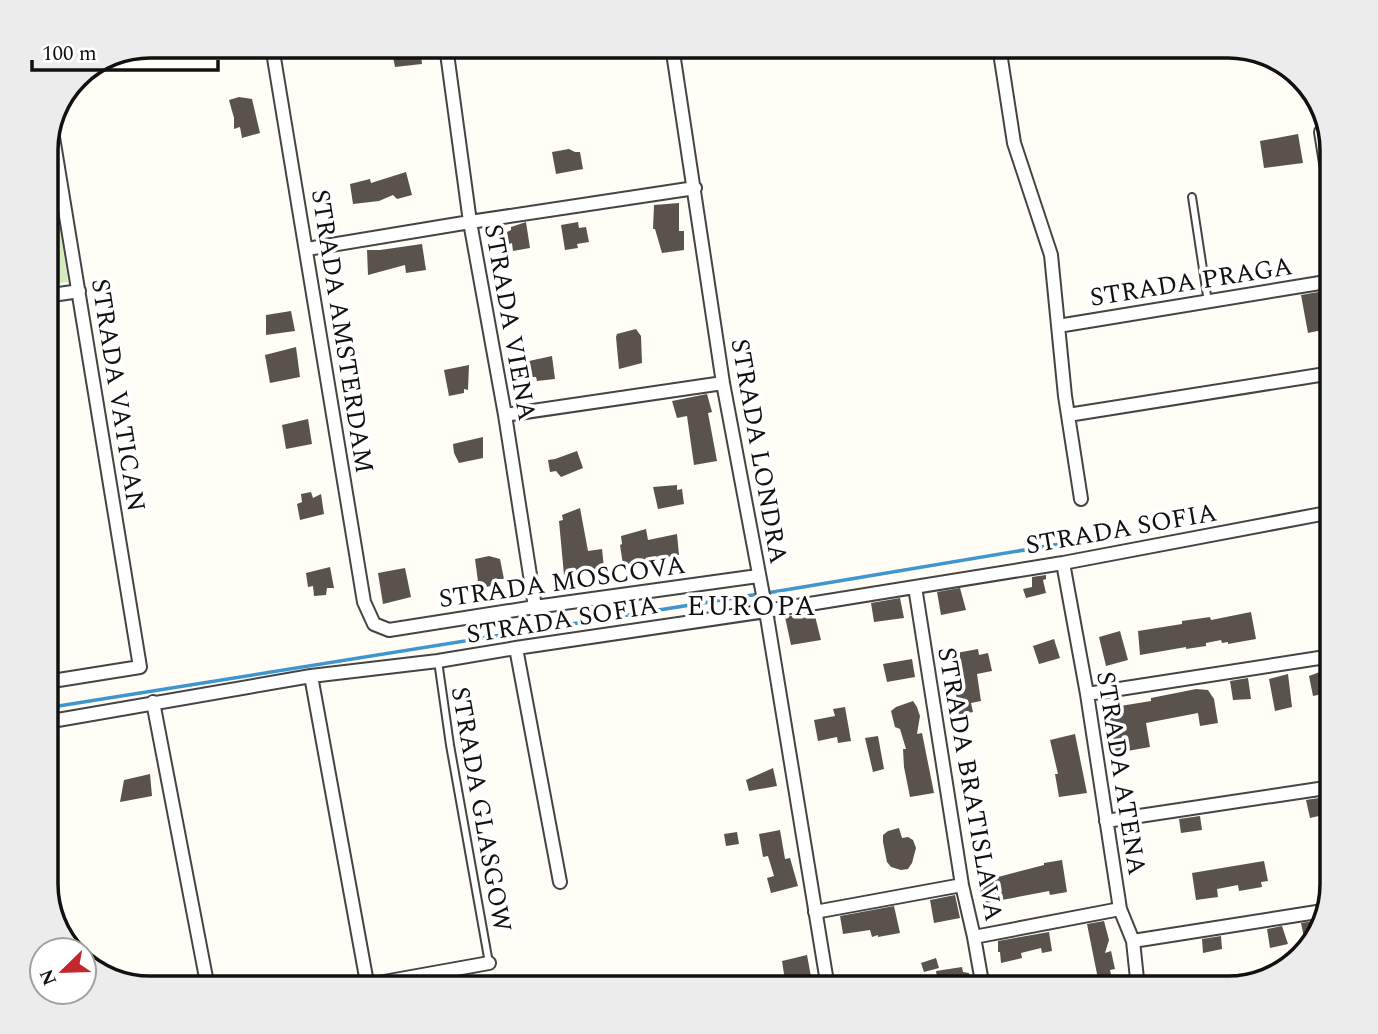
<svg xmlns="http://www.w3.org/2000/svg" width="1378" height="1034" font-family="Spectral,serif">
<style>
.green{fill:#d5ebbd}
.lines{fill:none;stroke-linecap:round;stroke-linejoin:round}
.stream{stroke:#3f96cf;stroke-width:3.5}
.building{fill:#5a524d}
.lane-casing{stroke:#444;stroke-width:10}
.street-casing{stroke:#444;stroke-width:16}
.lane{stroke:#fff;stroke-width:6}
.street{stroke:#fff;stroke-width:12}
.labels{text-anchor:middle;stroke-width:7;stroke-linejoin:round;paint-order:stroke}
.street-label{font-size:26px;fill:#111;stroke:#fff}
.neighbourhood-label{font-size:28px;letter-spacing:2px;fill:#111;stroke:#fff}
.rim{fill:none;stroke:#111;stroke-width:3.5}
</style>
<rect width="100%" height="100%" fill="#fffdf5"/>
<path class="green" d="M57,209L68,282L46,285V210Z"/>
<g class="lines">
<path class="stream" d="M767,593L1096,538
M46,708L759,594"/>
</g>
<path class="building" d="M391,46H420L422,64L395,67Z
M635,46H656L658,55L637,57Z
M963,46H984L986,56L966,59Z
M239,97L252,99L260,133L242,138L240,127L234,129V118L229,100Z
M1298,134L1303,163L1264,168L1260,141Z
M569,149L575,152H580L583,169L556,174L552,152Z
M406,172L412,195L397,199L393,195L379,201L353,204L350,184L370,179L371,183Z
M679,203V231H684V250L662,253L655,229H653L654,205Z
M526,222L530,248L513,251L512,243L509,244L507,232L511,230V227Z
M578,222L579,228L586,227L589,242L577,244L578,248L565,250L561,225Z
M422,244L426,270L406,273L405,265L368,275L367,250H380Z
M1324,291L1332,328L1308,333L1301,295Z
M291,311L295,331L266,335V315Z
M636,329L641,336L642,363L619,369L616,337L617,334Z
M296,347L300,377L270,383L265,355Z
M552,356L555,379L537,381L536,377H531L529,361Z
M469,365L468,390L464,389V393L449,396L444,370Z
M707,394L712,412L708,413L717,461L694,465L687,416L677,418L672,401Z
M308,419L312,444L286,449L282,425Z
M483,437V458L459,463L454,453L453,444Z
M577,451L583,468L561,477L556,471L550,472L548,460L555,459Z
M677,485V490L682,489L684,504L658,509L653,487Z
M311,492L313,498L321,494L324,514L300,520L297,504L302,502L301,494Z
M580,508L588,551L602,549L604,568L564,575L559,521L563,520L562,515Z
M646,529L648,540L677,534L679,555L623,565L620,545L622,544L621,536Z
M489,556L500,559L504,579H497L494,585L479,589L475,559Z
M330,567L334,588H327L326,595L314,596L313,586L308,587L306,573Z
M405,568L411,597L383,604L378,573Z
M1046,575V579L1043,580L1046,593L1026,598L1023,589L1032,587V577Z
M960,588L966,610L941,615L937,592Z
M900,598L904,618L874,622L871,603Z
M814,612L821,640L791,645L785,617Z
M1251,612L1256,639L1228,644V642L1222,643L1221,640L1206,643V646L1186,649V647L1140,655L1138,631L1182,624V621L1210,617L1211,620Z
M1120,631L1128,660L1106,666L1099,637Z
M1054,639L1060,658L1039,664L1033,646Z
M978,649L979,655L988,653L992,671L977,674L981,701L971,703L973,712L959,715L955,687H957L951,654Z
M912,659L915,677L887,682L883,664Z
M1331,668L1332,692L1313,696L1309,676Z
M1288,674L1292,707L1275,711L1269,679Z
M1248,678L1251,699L1233,700L1230,681Z
M1196,689L1208,690L1214,699L1218,723L1200,726L1198,713L1146,723L1150,747L1116,753L1108,708L1151,701V698Z
M913,701L917,707L920,716L917,734L922,733L934,793L910,797L904,767L903,749H906L900,729L895,727L891,711L896,707Z
M845,707L851,741L838,743L837,737L818,741L814,720L835,716L833,709Z
M1075,734L1087,793L1059,797L1055,774H1058L1050,740Z
M878,736L884,769L873,772L865,738Z
M773,768L777,786L749,791L746,780Z
M150,774L152,796L120,802L124,780Z
M1332,796V813L1310,818L1306,800Z
M1200,816L1202,830L1181,833L1179,819Z
M899,828L902,838L908,837L913,840L916,848L912,863L908,869L901,870L891,867L887,862L883,842V835L888,831Z
M780,830L785,859L790,858L798,886L771,893L767,878L774,876L768,856L763,857L759,834Z
M737,832L739,844L726,846L724,834Z
M1062,860L1067,892L1050,895L1049,891L986,903L985,893L981,894L979,882L1044,865V863Z
M1264,861L1268,881L1261,882L1262,887L1239,891L1238,885L1217,889L1218,897L1196,900L1192,873Z
M955,895L960,918L934,923L930,900Z
M894,906L900,933L878,937V935L872,937L870,930L843,934L840,916Z
M1320,920L1313,941L1305,942L1301,923Z
M1104,921L1109,940L1105,953L1111,951L1115,969L1110,970L1114,989H1100L1087,924Z
M1282,926L1288,944L1270,948L1267,929Z
M1049,932L1052,951L1042,953L1041,948L1021,953L1022,958L1001,963L1000,952H998V941Z
M1221,936L1222,949L1203,953L1202,939Z
M807,955L812,982L786,987L782,961Z
M936,958L939,968L924,972L921,963Z
M962,967L963,972L969,973L971,989H939L936,971Z"/>
<g class="lines">
<defs>
<path id="lane" d="M1192,197L1208,302
M438,661L450,745L489,963"/>
<path id="street" d="M272,46L364,602L374,624L389,630L535,607L758,576
M446,46L470,222L505,415L535,607
M672,46L723,383L766,611L828,988
M999,46L1014,143L1051,255L1065,396L1081,499
M1321,132L1332,200
M307,249L470,222L695,188
M46,296L79,291
M1058,326L1332,281
M505,415L723,383
M1068,415L1332,373
M1063,563L1087,694L1120,909L1133,941L1138,988
M915,587L962,885L974,937L983,988
M516,648L560,882
M311,676L368,988
M46,682L140,667L52,131
M1087,694L1332,656
M153,702L208,988
M46,722L311,676L438,661L516,648L766,611L1063,563L1332,512
M1106,821L1332,787
M815,912L962,885
M974,937L1120,909
M1133,941L1323,911
M367,985L489,963"/>
</defs>
<use href="#lane" class="lane-casing"/>
<use href="#street" class="street-casing"/>
<use href="#lane" class="lane"/>
<use href="#street" class="street"/>
</g>
<g class="labels">
<g class="street-label">
<text transform="translate(1191 281) rotate(-9)" y="9">STRADA PRAGA</text>
<text transform="translate(511 322) rotate(80)" y="9">STRADA VIENA</text>
<text transform="translate(343 331) rotate(81)" y="9">STRADA AMSTERDAM</text>
<text transform="translate(119 395) rotate(81)" y="9">STRADA VATICAN</text>
<text transform="translate(760 451) rotate(80)" y="9">STRADA LONDRA</text>
<text transform="translate(1121 528) rotate(-10)" y="9">STRADA SOFIA</text>
<text transform="translate(562 581) rotate(-8)" y="9">STRADA MOSCOVA</text>
<text transform="translate(562 619) rotate(-9)" y="9">STRADA SOFIA</text>
<text transform="translate(1122 773) rotate(81)" y="9">STRADA ATENA</text>
<text transform="translate(971 784) rotate(80)" y="9">STRADA BRATISLAVA</text>
<text transform="translate(482 809) rotate(80)" y="9">STRADA GLASGOW</text>
</g>
<g class="neighbourhood-label">
<text x="752" y="615">EUROPA</text>
</g>
</g>
<path d="M0 0H1378V1034H0ZM150 58H1228A92 92 0 0 1 1320 150V884A92 92 0 0 1 1228 976H150A92 92 0 0 1 58 884V150A92 92 0 0 1 150 58Z" fill="#ececec" fill-rule="evenodd"/>
<path class="rim" d="M150 58H1228A92 92 0 0 1 1320 150V884A92 92 0 0 1 1228 976H150A92 92 0 0 1 58 884V150A92 92 0 0 1 150 58Z"/>
<g transform="translate(63 971) rotate(247)"><circle r="33" fill="#ffffff" stroke="#a0a0a0" stroke-width="2"/>
<path d="M0-5L12 26L0 18L-12 26Z" fill="#c4262e"/>
<text y="-10" font-size="19" font-weight="bold" text-anchor="middle" fill="#111111">N</text>
</g>
<path d="M32 60v10h186v-10" fill="none" stroke="#111111" stroke-width="3.5"/>
<text x="42" y="60" font-size="21" fill="#111111" stroke="#ffffff" stroke-width="5" paint-order="stroke">100 m</text>
</svg>
